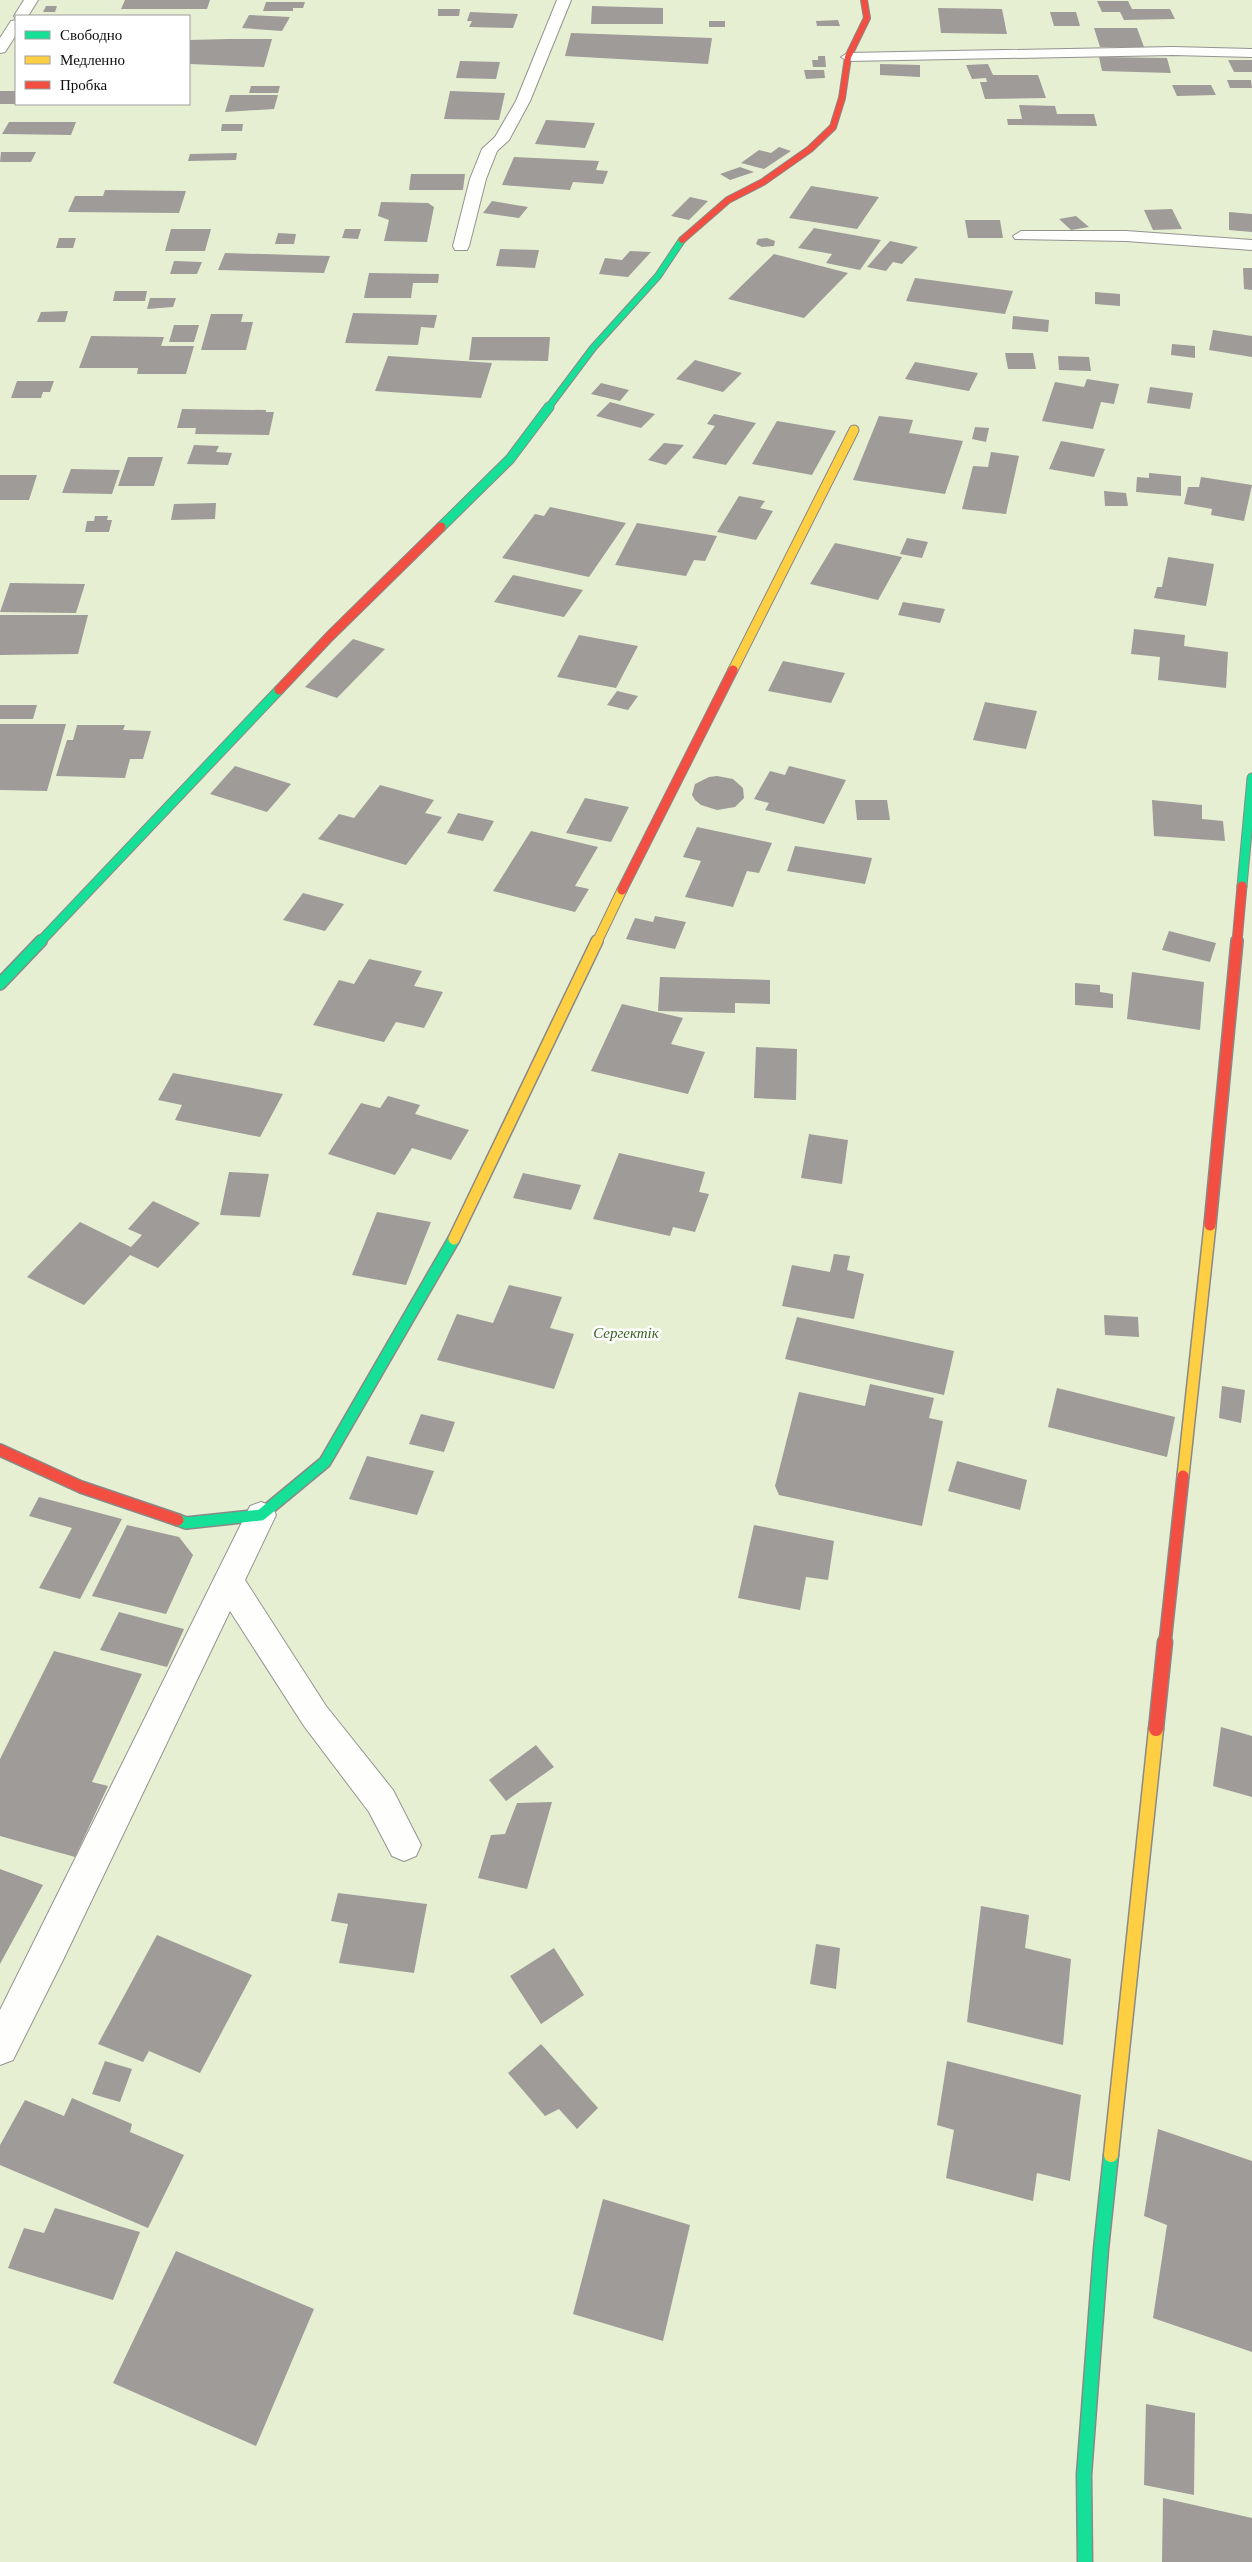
<svg xmlns="http://www.w3.org/2000/svg" width="1252" height="2562" font-family="Georgia,serif">
<style>
.green{fill:#e7efd3;fill-rule:evenodd}
.building{fill:#9e9b98}
.lines{fill:none;stroke-linecap:round;stroke-linejoin:round}
.street-casing{stroke:#949390;stroke-width:2}
.fast-far3-casing{stroke:#8a8987;stroke-width:8}
.fast-far2-casing{stroke:#8a8987;stroke-width:11}
.fast-far1-casing{stroke:#8a8987;stroke-width:14}
.fast-casing{stroke:#8a8987;stroke-width:17}
.slow-far2-casing{stroke:#8a8987;stroke-width:11}
.slow-far1-casing{stroke:#8a8987;stroke-width:14}
.slow-casing{stroke:#8a8987;stroke-width:17}
.jam-far3-casing{stroke:#8a8987;stroke-width:8}
.jam-far2-casing{stroke:#8a8987;stroke-width:11}
.jam-far1-casing{stroke:#8a8987;stroke-width:14}
.jam-casing{stroke:#8a8987;stroke-width:17}
.street{fill:#fefefd;fill-rule:evenodd}
.fast-far3{stroke:#16e098;stroke-width:6}
.fast-far2{stroke:#16e098;stroke-width:9}
.fast-far1{stroke:#16e098;stroke-width:11}
.fast{stroke:#16e098;stroke-width:14}
.slow-far2{stroke:#ffcf43;stroke-width:9}
.slow-far1{stroke:#ffcf43;stroke-width:11}
.slow{stroke:#ffcf43;stroke-width:14}
.jam-far3{stroke:#f24e42;stroke-width:6}
.jam-far2{stroke:#f24e42;stroke-width:9}
.jam-far1{stroke:#f24e42;stroke-width:11}
.jam{stroke:#f24e42;stroke-width:14}
.labels{text-anchor:middle;stroke-width:5;stroke-linejoin:round;paint-order:stroke}
.park-label{font-size:15px;font-style:italic;fill:#386221;stroke:#fff}
</style>
<rect width="100%" height="100%" fill="#faf8f2"/>
<path class="green" d="M0,0H1252V2562H0ZM16,16H189V104H16Z"/>
<path class="building" d="M125,0H210L207,9H121Z
M1097,1H1128L1132,9H1170L1175,19L1124,20L1120,12H1102Z
M266,2H305L303,8H293V11H263Z
M46,6H57L55,12H43Z
M592,6L663,8V24H591Z
M938,8L1002,9L1007,34L941,33Z
M438,9H460L459,16H438Z
M470,12L518,14L513,28L469,27L472,21H467Z
M1050,12H1076L1080,26H1054Z
M249,15L290,17L282,31L242,28Z
M838,20L840,26H817L816,21Z
M709,21H725V27H709Z
M1094,28H1137L1144,47H1100Z
M571,33L712,38L708,64L565,56Z
M229,39H272L264,67L189,64V40Z
M818,56H825L826,67H813L812,60H818Z
M1099,57L1167,58L1171,73L1102,71Z
M1228,60H1252V72H1234Z
M460,61L500,62L496,79L456,78Z
M880,64L920,65V77L880,75Z
M988,64L993,75H1038L1046,98L985,99L980,82H987L986,78L972,79L966,65Z
M804,70H824L825,78L806,79Z
M1227,80H1251L1252,88H1230Z
M1172,85H1211L1216,95L1177,96Z
M251,86H280L278,93H249Z
M0,91H16V104H0Z
M450,91L505,93L499,120L444,119Z
M230,95H278L274,109L225,112Z
M1019,105L1055,106L1057,114H1094L1097,126L1008,125L1007,119H1022Z
M546,120L595,123L585,148L535,144Z
M9,122H76L71,135L2,134Z
M222,124H243L242,131H221Z
M779,147L791,151L764,169L741,163L759,150L771,153Z
M1,152H36L31,162H0Z
M237,153L236,160L188,161L190,154Z
M514,157L599,161L596,170L608,171L603,184L573,182L570,190L502,185Z
M740,167L754,172L730,180L720,174Z
M411,174H465L463,190H409Z
M811,186L879,197L857,229L789,218Z
M105,190L186,191L179,213L68,212L75,196H103Z
M690,197L708,201L689,220L671,216Z
M492,201L528,207L519,218L483,213Z
M381,202L428,203L434,207L427,242L384,241L389,220L378,216Z
M1172,209L1182,229L1153,230L1144,210Z
M1229,212L1252,214V232L1229,230Z
M1076,216L1089,227L1071,230L1059,219Z
M965,220H1000L1003,238H968Z
M814,228L881,240L860,270L826,263L832,254L798,248Z
M171,229H211L205,251H165Z
M345,229H361L358,239L342,238Z
M278,233L296,234L294,244H275Z
M59,238H76L73,248H56Z
M767,238L775,241L774,246L762,247L756,244L758,239Z
M890,241L918,247L902,264L893,262L886,271L867,267Z
M500,249L539,250L535,268L496,266Z
M630,251L651,252L628,277L599,274L605,258L622,260Z
M225,253L330,256L324,273L218,270Z
M774,254L848,273L804,318L728,299Z
M174,261L202,262L197,274H170Z
M1243,268H1252V290L1244,289Z
M369,273L439,274L438,283H413L411,298H364Z
M915,278L1013,291L1005,314L906,301Z
M115,291H147L145,301H113Z
M1095,292L1120,294V306L1095,304Z
M150,298H176L173,307L147,309Z
M68,311L65,322H37L41,312Z
M353,313L437,315L434,328L421,327L418,345L345,343Z
M211,314H243L241,322H253L246,350H201Z
M1013,316L1049,320L1048,332L1012,329Z
M174,325H199L194,342H169Z
M1213,330L1252,336V357L1209,350Z
M91,336L164,337L161,346H194L186,374H137L138,368H79Z
M472,337H550L548,361L469,360Z
M1172,344L1195,346V358L1171,355Z
M1005,353H1033L1036,369H1008Z
M388,356L492,363L481,398L375,391Z
M1058,356L1089,357L1091,371L1059,370Z
M695,360L742,373L723,392L676,379Z
M915,362L978,373L969,391L905,379Z
M1087,379L1119,384L1114,404L1101,402L1093,429L1042,421L1055,382L1084,387Z
M17,381H54L50,392H43L41,398H11Z
M601,383L629,390L620,401L591,394Z
M1150,387L1193,393L1190,409L1147,403Z
M610,402L655,414L641,428L596,416Z
M182,409L266,410V412H274L269,435L195,434L196,428H177Z
M714,414L756,423L726,465L692,458L715,426L707,424Z
M879,416L913,420L909,433L963,441L945,494L853,480Z
M777,421L836,431L812,475L752,464Z
M975,427L989,428L986,442L972,439Z
M1061,441L1105,449L1094,477L1049,469Z
M664,443L684,445L666,465L648,460Z
M194,445L219,446L216,452L232,453L228,465L187,464Z
M991,452L1019,456L1006,514L962,509L973,466L988,467Z
M128,457H163L154,486H118Z
M71,469L120,470L112,494L62,493Z
M1149,473L1181,476V496L1136,492L1137,477L1149,478Z
M0,475H37L29,500H0Z
M1201,477L1252,485L1244,521L1211,515L1212,509L1184,504L1188,487H1199Z
M1104,491L1126,493L1128,506H1105Z
M739,496L765,501L760,508L773,511L756,540L717,532Z
M216,503L215,519L171,520L174,504Z
M550,507L626,523L589,577L502,558L535,514L544,516Z
M95,516H108L107,520H112L109,532H85L87,521H94Z
M637,523L717,536L705,561L694,560L686,576L615,565Z
M907,538L928,542L922,558L900,554Z
M835,543L902,557L878,600L810,584Z
M1168,557L1214,564L1206,606L1154,598L1157,587H1162Z
M513,575L583,590L564,617L494,602Z
M10,583L85,584L76,613L0,612Z
M903,602L945,609L940,623L898,615Z
M0,615H88L78,654L0,655Z
M1134,629L1185,635L1184,646L1228,652L1226,688L1158,680L1160,657L1131,654Z
M579,635L638,646L616,688L557,677Z
M353,639L385,649L337,698L305,687Z
M783,661L845,673L831,703L768,691Z
M617,691L638,696L628,710L607,705Z
M985,702L1037,711L1026,749L973,740Z
M0,705H37L33,719H0Z
M0,724H66L47,791L0,790Z
M77,725H125L123,730L151,731L143,759H130L125,778L56,776L67,740H73Z
M235,766L291,784L267,812L210,794Z
M789,766L846,780L824,824L765,810L769,803L754,799L770,771L785,775Z
M717,776L733,779L743,788L744,798L735,807L717,810L701,805L695,800L692,795L695,784L709,777Z
M380,785L434,800L425,813L442,817L406,865L318,839L339,814L354,818Z
M585,798L629,807L611,842L566,833Z
M855,800H887L890,820H857Z
M1152,800L1202,805V819L1223,821L1225,841L1154,836Z
M458,813L494,821L483,841L447,833Z
M697,827L772,843L759,873L747,871L733,907L685,897L701,861L683,857Z
M531,831L598,847L575,886L589,889L575,912L493,891Z
M795,846L872,858L865,884L787,871Z
M303,893L344,904L325,931L283,920Z
M655,916L686,922L675,949L626,939L635,918L653,922Z
M1169,931L1216,943L1210,962L1162,950Z
M369,959L422,971L414,986L443,992L424,1028L396,1022L384,1042L313,1025L339,980L354,984Z
M1132,972L1204,982L1200,1030L1127,1019Z
M660,977L770,980V1004L735,1003V1013L658,1011Z
M1075,983L1100,985V992L1113,994V1008L1075,1005Z
M622,1004L683,1018L671,1044L705,1052L688,1094L591,1071Z
M756,1047L797,1049L796,1100L754,1098Z
M173,1073L283,1094L260,1137L175,1120L182,1105L158,1100Z
M388,1096L420,1105L415,1114L469,1130L451,1160L412,1148L395,1175L328,1154L361,1103L380,1108Z
M809,1134L848,1140L842,1184L801,1178Z
M619,1153L705,1172L699,1192L709,1194L695,1232L673,1227L670,1236L593,1219Z
M229,1172L269,1174L260,1217L220,1215Z
M523,1173L581,1185L571,1210L513,1198Z
M153,1201L200,1223L158,1268L130,1255L84,1305L27,1277L80,1222L131,1247L142,1235L128,1229Z
M377,1212L431,1222L406,1285L352,1275Z
M834,1254L850,1256L847,1270L864,1274L854,1319L782,1306L792,1265L830,1272Z
M509,1285L562,1297L550,1328L574,1334L554,1389L437,1360L457,1314L493,1323Z
M1104,1315L1138,1317L1139,1337L1105,1335Z
M797,1317L954,1351L944,1395L785,1359Z
M870,1384L934,1398L929,1418L943,1421L922,1526L779,1495L775,1486L799,1392L865,1406Z
M1222,1386L1245,1390L1241,1423L1219,1418Z
M1057,1388L1175,1417L1167,1457L1048,1427Z
M421,1414L455,1422L444,1452L409,1444Z
M367,1456L434,1471L417,1515L349,1499Z
M957,1461L1027,1480L1020,1510L948,1491Z
M39,1497L122,1519L80,1599L39,1588L72,1528L29,1516Z
M127,1525L179,1537L193,1555L166,1614L92,1596Z
M754,1525L834,1541L828,1580L806,1577L800,1610L738,1598Z
M119,1612L184,1629L167,1667L100,1650Z
M54,1651L142,1674L92,1782L108,1786L75,1857L0,1836V1759Z
M1221,1727L1252,1736V1797L1213,1786Z
M536,1745L554,1767L506,1801L489,1780Z
M552,1802L527,1889L478,1878L491,1835L505,1834L517,1803Z
M0,1869L43,1885L0,1964Z
M338,1893L427,1904L414,1973L339,1963L348,1924L331,1921Z
M981,1906L1029,1915L1025,1948L1071,1959L1063,2045L967,2022Z
M157,1935L252,1975L200,2073L149,2051L143,2062L98,2044Z
M816,1944L840,1948L836,1989L810,1984Z
M554,1948L584,1995L541,2024L510,1976Z
M541,2044L598,2108L577,2129L559,2109L545,2116L508,2073Z
M105,2061L132,2069L120,2102L92,2094Z
M947,2061L1081,2095L1070,2181L1037,2173L1033,2201L946,2178L954,2130L937,2125Z
M72,2098L132,2124L130,2132L184,2155L148,2228L0,2165V2145L25,2100L64,2116Z
M1158,2129L1252,2161V2352L1153,2318L1167,2225L1144,2216Z
M603,2199L690,2225L663,2341L573,2314Z
M55,2208L140,2232L113,2300L8,2268L24,2228L44,2233Z
M176,2251L314,2309L256,2446L113,2383Z
M1146,2404L1195,2413L1194,2495L1144,2485Z
M1163,2498L1252,2518V2562H1162Z"/>
<g class="lines">
<defs>
<path id="street" d="M24,0H38L28,16H16V19L14,16Z
M557,0H571L530,101L509,140L497,151L486,179L469,246L467,250H455L453,246L470,179L482,149L495,137L516,101Z
M16,20V35L5,52L0,53V38L11,21Z
M1173,47L1252,49V57L1173,55L848,61L841,57L848,53Z
M1021,231H1126L1252,240V250L1126,241L1015,239L1013,236Z
M261,1502L272,1506L276,1515L245,1580L326,1706L393,1790L421,1845L416,1856L404,1861L392,1856L369,1812L304,1726L230,1611L63,1960L13,2060L0,2065V2010L250,1506Z"/>
<path id="fast-far3" d="M548,408L593,348L658,276L682,240"/>
<path id="fast-far2" d="M441,527L510,459L549,407
M1242,886L1252,778
M40,942L279,690"/>
<path id="fast-far1" d="M0,984L41,941
M178,1520L186,1523L261,1515L325,1462L454,1239"/>
<path id="fast" d="M1085,2562L1084,2475L1101,2249L1111,2155"/>
<path id="slow-far2" d="M733,670L854,430
M597,942L622,890"/>
<path id="slow-far1" d="M454,1239L597,941
M1183,1476L1210,1225"/>
<path id="slow" d="M1111,2155L1156,1729"/>
<path id="jam-far3" d="M682,240L728,200L763,182L810,149L833,127L842,98L848,57L867,18L864,0"/>
<path id="jam-far2" d="M279,690L330,636L441,527
M622,890L733,670
M1237,942L1242,886"/>
<path id="jam-far1" d="M1210,1225L1237,941
M0,1450L81,1487L178,1520
M1165,1643L1183,1476"/>
<path id="jam" d="M1156,1729L1165,1642"/>
</defs>
<use href="#street" class="street-casing"/>
<use href="#fast-far3" class="fast-far3-casing"/>
<use href="#fast-far2" class="fast-far2-casing"/>
<use href="#fast-far1" class="fast-far1-casing"/>
<use href="#fast" class="fast-casing"/>
<use href="#slow-far2" class="slow-far2-casing"/>
<use href="#slow-far1" class="slow-far1-casing"/>
<use href="#slow" class="slow-casing"/>
<use href="#jam-far3" class="jam-far3-casing"/>
<use href="#jam-far2" class="jam-far2-casing"/>
<use href="#jam-far1" class="jam-far1-casing"/>
<use href="#jam" class="jam-casing"/>
<use href="#street" class="street"/>
<use href="#fast-far3" class="fast-far3"/>
<use href="#fast-far2" class="fast-far2"/>
<use href="#fast-far1" class="fast-far1"/>
<use href="#fast" class="fast"/>
<use href="#slow-far2" class="slow-far2"/>
<use href="#slow-far1" class="slow-far1"/>
<use href="#slow" class="slow"/>
<use href="#jam-far3" class="jam-far3"/>
<use href="#jam-far2" class="jam-far2"/>
<use href="#jam-far1" class="jam-far1"/>
<use href="#jam" class="jam"/>
</g>
<g class="labels">
<g class="park-label">
<text x="626" y="1338">Сергектік</text>
</g>
</g>
<rect x="15" y="15" width="175" height="90" fill="#ffffff" stroke="#9e9e9e"/>
<rect x="25" y="31" width="25" height="8" fill="#16e098" stroke="#9e9e9e"/>
<text x="60" y="40" font-size="15" fill="#0d0d0d">Свободно</text>
<rect x="25" y="56" width="25" height="8" fill="#ffcf43" stroke="#9e9e9e"/>
<text x="60" y="65" font-size="15" fill="#0d0d0d">Медленно</text>
<rect x="25" y="81" width="25" height="8" fill="#f24e42" stroke="#9e9e9e"/>
<text x="60" y="90" font-size="15" fill="#0d0d0d">Пробка</text>
</svg>
